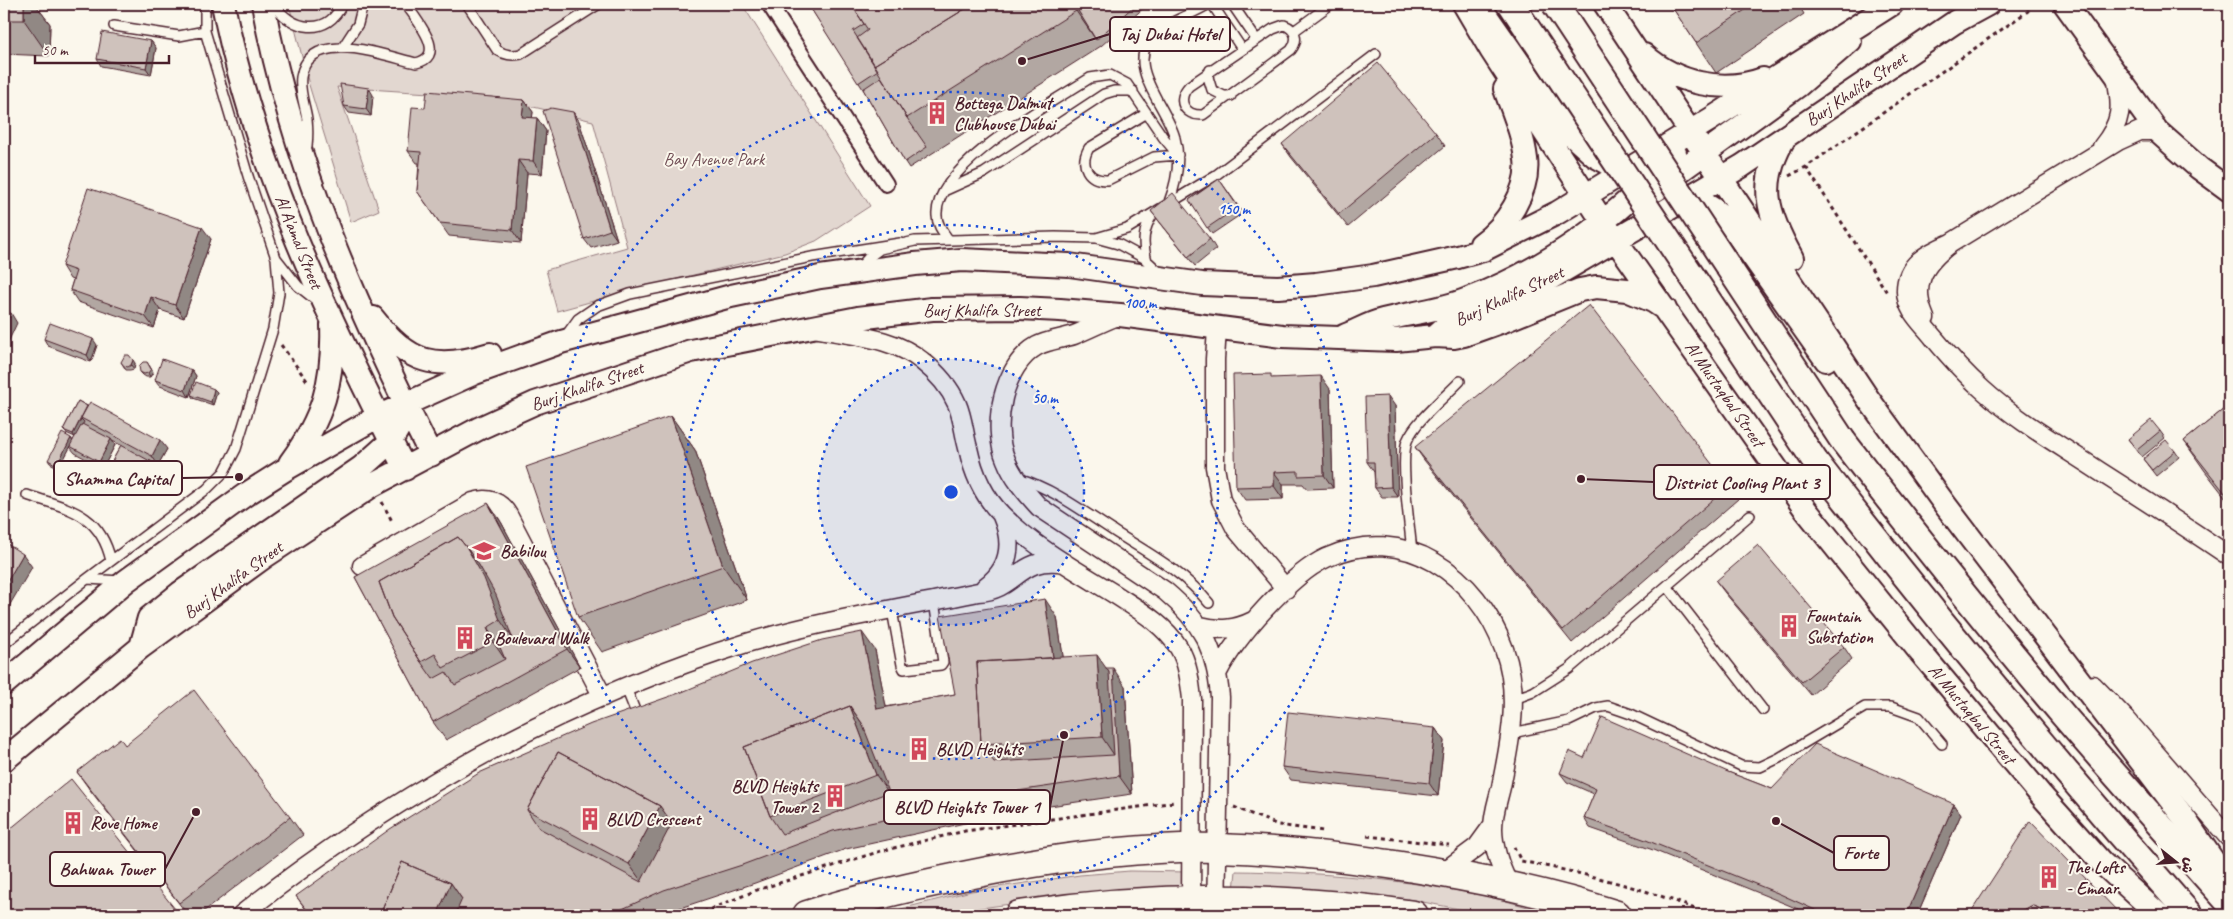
<svg xmlns="http://www.w3.org/2000/svg" width="2233" height="919" font-family="Caveat,'Playpen Sans Arabic',sans-serif">
<style>
.green{fill:#e2d7d0;stroke:#967b7e}
.lines{fill:none;stroke-linecap:round;stroke-linejoin:round}
.service-casing{stroke:#4a1f2b;stroke-width:12}
.pedestrian-casing{stroke:#4a1f2b;stroke-width:18}
.minor-casing{stroke:#4a1f2b;stroke-width:21}
.tertiary-casing{stroke:#4a1f2b;stroke-width:26}
.secondary-casing{stroke:#4a1f2b;stroke-width:29}
.primary-casing{stroke:#4a1f2b;stroke-width:31}
.path{stroke:#4a1f2b;stroke-width:3;stroke-dasharray:4 4;stroke-linecap:butt}
.service{stroke:#fbf7ec;stroke-width:9}
.pedestrian{stroke:#fbf7ec;stroke-width:14}
.minor{stroke:#fbf7ec;stroke-width:18}
.tertiary{stroke:#fbf7ec;stroke-width:22}
.secondary{stroke:#fbf7ec;stroke-width:25}
.primary{stroke:#fbf7ec;stroke-width:28}
.secondary-bridge-casing{stroke:#4a1f2b;stroke-width:29;stroke-linecap:butt}
.secondary-bridge{stroke:#fbf7ec;stroke-width:25}
.wall{fill:#b2a7a2;stroke:#4a1f2b}
.shaded-wall{fill:#918884;stroke:#4a1f2b}
.building{fill:#cfc2bc;stroke:#4a1f2b;fill-rule:evenodd}
.ring{fill:none;stroke:#1d4ed8;stroke-width:2.5;stroke-dasharray:2.5 5}
.labels{text-anchor:middle;stroke-width:4;stroke-linejoin:round;paint-order:stroke}
.street-label{font-size:18px;fill:#4a1f2b;stroke:#fbf7ec}
.poi-label{font-size:18px;font-weight:bold;fill:#4a1f2b;stroke:#fbf7ec;text-anchor:start}
.park-label{font-size:18px;fill:#704d54;stroke:#fbf7ec}
.centre{fill:#1d4ed8;stroke:#fbf7ec;stroke-width:2.5}
.ring-label{font-size:15px;text-anchor:middle;font-weight:bold;fill:#1d4ed8;stroke:#fbf7ec;stroke-width:4;stroke-linejoin:round;paint-order:stroke}
.leader{fill:none;stroke:#4a1f2b;stroke-width:2}
.callout-dot{fill:#4a1f2b;stroke:#fbf7ec;stroke-width:2}
.callout{fill:#fbf7ec;stroke:#4a1f2b;stroke-width:2}
.callout-label{font-size:19px;text-anchor:middle;font-weight:bold;fill:#4a1f2b}
</style>
<rect width="100%" height="100%" fill="#fbf7ec"/>
<filter id="ink" filterUnits="userSpaceOnUse"><feTurbulence type="fractalNoise" baseFrequency=".02" numOctaves="2"/><feDisplacementMap in="SourceGraphic" scale="10" xChannelSelector="R" yChannelSelector="G"/><feConvolveMatrix kernelMatrix="1 2 1 2 8 2 1 2 1" color-interpolation-filters="sRGB"/></filter>
<g filter="url(#ink)">
<path class="green" d="M289,4H742L870,206L816,241L785,253L648,286L557,311L546,270L627,247L593,121L491,97L337,87L379,210L351,222L309,85Z
M1130,871L1188,872L1186,890L1086,894L973,909L950,915H877L971,891L1080,875Z
M1236,871C1320,872 1404,879 1486,896C1509,901 1533,909 1556,915H1490L1402,898L1309,889L1234,890Z"/>
<g class="lines">
<defs>
<path id="service" d="M205,4V31L248,176L276,258L298,286L317,301
M274,4C291,31 328,37 342,4
M467,4L497,50C505,55 511,56 521,54L599,4
M1212,4L1242,49
M1232,4L1256,39
M1284,25C1296,29 1299,40 1291,50L1203,115C1184,116 1176,100 1189,86L1273,29Z
M114,26L179,36L205,31
M1294,31L1331,4
M343,47L358,24L363,4
M1210,70L1208,77L1212,90L1224,96H1231
M1147,113L1089,148C1079,165 1088,181 1108,180L1154,157L1178,155
M307,146C308,137 308,128 307,119C305,105 299,91 301,77C309,26 385,56 416,63C449,56 416,20 406,4
M944,191L984,173L1104,94L1114,91H1133
M1169,202C1177,181 1181,160 1175,138C1167,105 1119,62 1158,31C1173,20 1193,14 1209,4
M1096,238L1127,229L1216,175L1376,54
M948,239C943,232 937,225 937,216C933,166 1053,102 1090,78L1110,75L1127,84L1163,137L1178,155
M1147,261C1142,243 1143,229 1153,214
M859,268L869,257L880,249L915,241L1055,237L1096,238L1118,244L1144,258L1160,273
M565,337L578,319L597,306L630,294L812,257L900,243
M1018,478C1054,489 1084,512 1115,532C1148,553 1184,572 1209,603
M27,495C69,509 100,513 111,561
M1412,552C1410,527 1400,462 1407,441C1416,420 1444,398 1460,381
M87,579L121,581
M1667,586L1763,710
M892,610L902,665L904,669L941,665L943,662L934,601
M4,644L87,579L207,489L224,472L236,449L273,329L279,293L276,258
M626,688L638,718
M1514,699L1533,692L1569,669L1750,515
M1512,733L1569,721L1596,708L1608,706L1631,714L1741,766L1760,767L1779,758L1865,707H1891L1919,717L1942,744"/>
<path id="pedestrian" d="M769,4L886,184"/>
<path id="minor" d="M2102,147C2123,121 2122,107 2116,76
M1951,243C1928,253 1905,264 1906,292C1907,311 1922,323 1933,337C1948,355 1964,373 1982,389C2017,421 2060,445 2099,471C2143,499 2186,527 2229,556
M1120,315C1104,321 1089,329 1074,335C1062,339 1048,340 1037,346C1003,365 991,426 1006,460C1013,478 1026,493 1039,507L1165,591C1202,622 1216,649 1220,697L1216,915
M1925,318C1910,284 1924,264 1951,243L2118,141L2140,131H2157
M819,329C854,336 893,337 922,361C936,372 950,388 957,404C963,418 964,434 968,448C973,472 984,497 1002,515C1034,547 1077,571 1116,595C1139,610 1164,624 1179,648C1188,663 1190,682 1192,699L1191,915
M1217,329L1215,359V467L1221,500L1236,529L1286,589
M362,566L473,502C488,497 500,501 508,515L603,697
M985,587C1010,569 1014,544 1002,516
M1200,626C1219,631 1235,630 1253,621
M1218,672C1236,637 1290,575 1326,558C1404,521 1478,576 1504,649C1521,695 1510,741 1501,787C1498,800 1493,814 1493,828C1493,849 1500,867 1509,885
M2093,685L2126,719L2229,838
M1442,873L1477,847L1493,825
M241,915C393,795 565,699 750,642C824,620 902,608 978,592C1018,590 1017,555 1065,563"/>
<path id="tertiary" d="M223,4C255,168 330,321 405,469
M263,4C292,163 358,311 431,455
M1464,4L1491,50L1603,222L1805,509L1921,653L2040,794L2102,863L2159,915
M1605,4L1869,400L1946,506L2182,815L2229,884
M2065,4L2157,131L2199,168L2229,190
M1483,11L1566,130L1595,156L1625,172
M1644,55C1676,83 1722,94 1763,79
M1785,137C1757,184 1767,213 1792,258
M1656,190L1666,181L1799,85L1850,41
M1677,199C1704,200 1715,207 1732,227L1826,360
M1481,244C1506,227 1530,190 1526,159C1523,134 1513,112 1505,89
M373,318C409,364 435,371 490,354
M1344,336C1357,331 1370,323 1383,320C1411,313 1441,310 1468,299C1547,269 1619,217 1675,153
M1435,336L1453,320L1510,300L1537,286L1742,166L1955,22L1988,4
M290,463C323,418 334,382 332,325
M141,647L149,618L180,593L362,467L391,441L398,429
M4,684L126,581L245,495L286,469L377,417L475,373L561,342L731,296L820,277L915,264L962,260L1069,265L1202,284L1278,287L1316,284L1373,276L1458,257L1483,250L1557,213L1711,119L1892,4
M4,760L141,647L264,557L373,485L480,428L535,403L691,351L858,318L932,309L1020,308L1060,310L1120,315L1282,336L1396,340L1435,336L1454,337L1464,335L1506,320L1580,290L1596,287L1627,290L1653,301L1665,309"/>
<path id="secondary" d="M1843,441C1915,534 1988,626 2064,716C2118,779 2174,841 2229,903
M1815,461C1936,618 2059,767 2190,915"/>
<path id="primary" d="M807,915C866,896 927,883 988,871C1063,857 1142,846 1218,848C1290,850 1362,859 1432,871C1495,882 1557,895 1617,915
M1019,915C1149,895 1284,895 1414,915"/>
</defs>
<use href="#service" class="service-casing"/>
<use href="#pedestrian" class="pedestrian-casing"/>
<use href="#minor" class="minor-casing"/>
<use href="#tertiary" class="tertiary-casing"/>
<use href="#secondary" class="secondary-casing"/>
<use href="#primary" class="primary-casing"/>
<path class="path" d="M1806,167L1888,294
M1789,176L1806,167L2028,11V4
M281,345L308,382
M382,502L393,523
M1234,807L1278,825L1323,831
M1367,836L1449,845
M1514,847L1521,861C1585,874 1649,888 1709,915
M696,915L757,890L881,851L965,831L1175,802"/>
<use href="#service" class="service"/>
<use href="#pedestrian" class="pedestrian"/>
<use href="#minor" class="minor"/>
<use href="#tertiary" class="tertiary"/>
<use href="#secondary" class="secondary"/>
<use href="#primary" class="primary"/>
<defs>
<path id="secondary-bridge" d="M1511,4L1815,461
M1555,4L1843,441"/>
</defs>
<use href="#secondary-bridge" class="secondary-bridge-casing"/>
<use href="#secondary-bridge" class="secondary-bridge"/>
</g>
<path class="wall" d="M4,4H35L50,24L49,56L4,54Z
M808,4H1148L1101,46L909,168L905,162L863,89Z
M1670,4H1798L1804,14L1716,73Z
M151,41L156,48L151,75L101,66L97,59Z
M373,95L371,116L349,113L344,106Z
M524,100L533,112L532,118H537L546,131L542,174L527,173L521,243L449,236L417,191L419,163H417L408,151L425,108Z
M573,112L579,121L617,240L591,248L584,239Z
M1436,133L1445,146L1348,227L1291,157L1282,144Z
M1219,179L1243,213L1212,234L1189,200Z
M1151,211L1210,239L1216,249L1195,266L1158,220Z
M211,239L184,318L160,310L154,328L78,302L70,290L73,280L70,279L62,266Z
M44,339L97,345L91,362L48,346Z
M121,362L135,363L134,369L130,370H126Z
M149,365L153,372L150,377H146L143,375L140,372Z
M192,370L196,376L189,397L160,386L155,380Z
M1273,378L1330,389L1333,488L1307,489L1303,484H1283V499L1245,500L1236,487Z
M214,389L217,392L213,405L193,398L191,395Z
M78,401L167,449L158,465L149,460L153,466L140,490L113,476L108,469L121,445L112,441L115,445L103,468L75,453L70,447L59,468L50,463L48,460L71,438L73,441L75,437L66,433L63,430Z
M2229,405V502L2205,471L2184,441Z
M1395,406L1398,497H1382L1375,488L1374,472L1367,462Z
M671,416L695,450L747,600L602,652L578,617Z
M2160,431L2165,438L2142,457L2128,439Z
M1415,447L1729,486L1738,499L1572,643L1424,460Z
M2175,451L2179,457L2156,476L2143,459Z
M501,522L580,667L446,740L433,722L355,577Z
M1716,581L1844,647L1852,659L1811,695L1725,593Z
M1057,617L1063,657L1106,668L1125,686L1132,794L1029,809L846,849L755,883L677,909L662,915H310L296,896L875,650L886,707L955,694Z
M1435,728L1444,741L1438,796L1291,780L1282,767Z
M125,745L290,817L303,835L199,915H188L90,790L77,772Z
M1584,758L1728,772L1772,789L1954,804L1961,814L1917,915H1812L1786,904L1653,850L1590,828L1584,818L1594,794L1567,782L1560,773Z
M175,909L180,915H4Z"/>
<path class="shaded-wall" d="M24,4H35L50,24L49,56L24,20Z
M1072,4H1075L1096,40L1076,11Z
M151,41L156,48L151,75L146,68Z
M369,88L373,95L371,116L366,109Z
M524,100L533,112L531,130L522,117Z
M573,112L579,121L617,240L610,230Z
M537,118L546,131L542,174L533,161Z
M518,160L527,173L521,243L512,230Z
M202,227L211,239L184,318L175,305Z
M151,297L160,310L154,328L145,316Z
M11,313L17,323L4,351V328Z
M93,339L97,345L91,362L87,355Z
M133,360L135,363L134,369L131,365Z
M147,362L153,372L150,377L148,373Z
M192,370L196,376L189,397L185,390Z
M1321,376L1330,389L1333,488L1324,475Z
M214,389L217,392L213,405L211,402Z
M1388,396L1395,406L1398,497L1391,487Z
M671,416L695,450L747,600L723,566Z
M81,419L84,422L75,438L73,434Z
M71,438L73,442L59,468L57,465Z
M111,439L115,445L103,468L99,462Z
M160,440L167,449L158,465L152,456Z
M148,460L153,466L140,490L136,484Z
M1274,472L1283,484V499L1274,486Z
M488,503L501,522L580,667L567,649Z
M467,548L492,583L524,655L500,620Z
M23,554L32,567L5,613L4,612V587Z
M1045,599L1057,617L1066,675L1055,672Z
M487,628L511,664L517,677L493,642Z
M862,632L875,650L890,727L877,709Z
M1097,655L1113,678V668L1125,686L1132,794L1119,776L1118,761L1102,737Z
M850,706L875,742L901,810L876,775Z
M1435,728L1444,741L1438,796L1429,783Z
M1954,804L1961,814L1917,915H1906Z
M660,806L685,841L652,896L629,864Z
M451,883L473,915H437Z"/>
<path class="building" d="M4,4H24V20H4Z
M808,4H851L864,24L853,31L878,70L858,83Z
M851,4H973L874,65L857,38L868,30Z
M973,4H1072L1076,11L907,118L874,65Z
M1074,4H1136L1096,40Z
M1670,4H1754L1696,43Z
M102,32L151,41L146,68L97,59Z
M1378,63L1436,133L1339,214L1282,144Z
M881,77L907,118L927,147L905,162L863,89Z
M340,84L369,88L366,109L344,106Z
M427,91L524,100L522,117L537,118L533,161L518,160L512,230L440,223L417,191L421,152L408,151L412,107L425,108Z
M551,108L573,112L610,230L584,239L543,111Z
M1219,179L1238,207L1207,228L1189,200Z
M88,188L202,227L175,305L151,297L145,316L70,290L76,271L62,266Z
M1173,193L1210,239L1188,257L1151,211Z
M1589,305L1729,486L1563,630L1415,447Z
M4,311L11,313L4,328Z
M50,323L93,339L87,355L44,339Z
M125,355H129L133,360L131,365L128,367L124,366L121,362Z
M162,359L192,370L185,390L155,380Z
M143,362H147L151,369L148,373L144,374L140,372L139,366Z
M1271,374V378L1321,376L1324,475L1298,476V471L1274,472V486L1236,487L1233,375Z
M196,382L214,389L211,402L191,395Z
M1388,396L1391,487L1375,488L1374,462H1367L1365,397Z
M78,401L87,406L73,434L63,430Z
M90,402L160,440L152,456L81,418Z
M2229,405V498L2184,441Z
M671,416L723,566L578,617L526,467Z
M2151,420L2160,431L2137,450L2128,439Z
M82,424L111,439L99,462L70,446Z
M62,433L71,438L57,465L48,460Z
M2166,440L2175,451L2152,470L2143,459Z
M121,445L148,460L136,484L108,469Z
M488,503L567,649L433,722L355,577ZM458,537L467,548L479,565L496,595L512,637L499,645L505,659L455,685L446,672L433,679L421,662L392,617L379,582Z
M458,537L467,548L484,578L500,620L487,628L493,642L443,668L435,654L421,662L392,617L379,582Z
M4,542L23,554L4,587Z
M1758,545L1844,647L1802,682L1716,581Z
M1045,599L1053,658L977,662L981,744L994,762L1114,755L1109,672L1106,668H1113L1119,776L1017,791L833,831L742,865L664,890L609,915H455L462,899L451,883L402,862L380,915H311L296,896L390,829L479,773L591,724L682,692L752,663L822,640L862,632L877,709L955,694L940,616ZM850,706L862,723L889,792L782,834L770,816L744,747ZM558,752L660,806L672,823L641,882L539,828L527,810Z
M1097,655L1102,737L981,744L977,662Z
M194,690L290,817L179,903L77,772L120,738L125,745Z
M850,706L876,775L770,816L744,747Z
M1288,712L1435,728L1429,783L1282,767Z
M1602,717L1728,772L1772,789L1815,744L1954,804L1906,915H1826L1780,894L1646,840L1584,818L1596,789L1560,773L1569,751L1584,758Z
M558,752L660,806L629,864L527,810Z
M71,779L175,909L168,915H4V834Z
M2030,821L2121,915H2050L2033,905L2018,913L2015,915H1969Z
M402,862L451,883L437,915H380Z
M2033,905L2050,915H2015L2018,913Z"/>
</g>
<circle cx="951" cy="492" r="133" fill="#1d4ed8" fill-opacity=".12"/>
<g class="ring">
<circle cx="951" cy="492" r="133"/>
<circle cx="951" cy="492" r="267"/>
<circle cx="951" cy="492" r="400"/>
</g>
<defs>
<symbol id="building-bare" viewBox="-9 -9 18 18"><path d="M-4-6H4V6H1V3H-1V6H-4ZM-2.5-4.3h1.7v1.8h-1.7ZM.8-4.3h1.7v1.8H.8ZM-2.5-1h1.7V.8h-1.7ZM.8-1h1.7V.8H.8Z" fill="#d1495b" stroke="#fbf7ec" stroke-width="2.5" paint-order="stroke"/></symbol>
<symbol id="school-bare" viewBox="-9 -9 18 18"><path d="M0-5L7-2L0 1L-7-2ZM-4 1L0 2.5L4 1V4Q0 6-4 4Z" fill="#d1495b" stroke="#fbf7ec" stroke-width="2.5" paint-order="stroke"/></symbol>
</defs>
<g fill-rule="evenodd">
<use href="#building-bare" x="921" y="97" width="32" height="32"/>
<use href="#school-bare" x="468" y="535" width="32" height="32"/>
<use href="#building-bare" x="1773" y="610" width="32" height="32"/>
<use href="#building-bare" x="449" y="622" width="32" height="32"/>
<use href="#building-bare" x="903" y="733" width="32" height="32"/>
<use href="#building-bare" x="819" y="780" width="32" height="32"/>
<use href="#building-bare" x="574" y="803" width="32" height="32"/>
<use href="#building-bare" x="57" y="807" width="32" height="32"/>
<use href="#building-bare" x="2033" y="861" width="32" height="32"/>
</g>
<g class="labels">
<g class="street-label">
<text transform="translate(1856 89) rotate(-34)" y="6">Burj Khalifa Street</text>
<text transform="translate(299 242) rotate(68)" y="6">Al A'amal Street</text>
<text transform="translate(1509 296) rotate(-25)" y="6">Burj Khalifa Street</text>
<text x="982" y="316">Burj Khalifa Street</text>
<text transform="translate(587 386) rotate(-19)" y="6">Burj Khalifa Street</text>
<text transform="translate(1725 394) rotate(55)" y="6">Al Mustaqbal Street</text>
<text transform="translate(233 580) rotate(-36)" y="6">Burj Khalifa Street</text>
<text transform="translate(1972 714) rotate(50)" y="6">Al Mustaqbal Street</text>
</g>
<g class="poi-label">
<text x="954" y="109">Bottega Dalmut<tspan x="954" dy="21">Clubhouse Dubai</tspan></text>
<text x="500" y="557">Babilou</text>
<text x="1806" y="622">Fountain<tspan x="1806" dy="21">Substation</tspan></text>
<text x="482" y="644">8 Boulevard Walk</text>
<text x="936" y="755">BLVD Heights</text>
<text x="818" y="792" text-anchor="end">BLVD Heights<tspan x="818" dy="21">Tower 2</tspan></text>
<text x="606" y="825">BLVD Crescent</text>
<text x="90" y="829">Rove Home</text>
<text x="2066" y="873">The Lofts<tspan x="2066" dy="21">- Emaar</tspan></text>
</g>
<g class="park-label">
<text x="714" y="165">Bay Avenue Park</text>
</g>
</g>
<circle cx="951" cy="492" r="8" class="centre"/>
<g class="ring-label">
<text x="1234" y="214">150 m</text>
<text x="1140" y="308">100 m</text>
<text x="1045" y="403">50 m</text>
</g>
<path class="leader" d="M1022 61L1110 34M239 477L182 478M1581 479L1654 482M1064 735L1050 807M1776 821L1834 853M196 812L165 869"/>
<g class="callout-dot">
<circle cx="1022" cy="61" r="5"/>
<circle cx="239" cy="477" r="5"/>
<circle cx="1581" cy="479" r="5"/>
<circle cx="1064" cy="735" r="5"/>
<circle cx="1776" cy="821" r="5"/>
<circle cx="196" cy="812" r="5"/>
</g>
<g class="callout">
<rect x="1110" y="17" width="120" height="34" rx="5"/>
<rect x="54" y="461" width="128" height="34" rx="5"/>
<rect x="1654" y="465" width="176" height="34" rx="5"/>
<rect x="884" y="790" width="166" height="34" rx="5"/>
<rect x="1834" y="836" width="55" height="34" rx="5"/>
<rect x="50" y="852" width="115" height="34" rx="5"/>
</g>
<g class="callout-label">
<text x="1170" y="40">Taj Dubai Hotel</text>
<text x="118" y="485">Shamma Capital</text>
<text x="1742" y="489">District Cooling Plant 3</text>
<text x="967" y="813">BLVD Heights Tower 1</text>
<text x="1861" y="859">Forte</text>
<text x="107" y="875">Bahwan Tower</text>
</g>
<rect width="2233" height="919" fill="none" stroke="#fbf7ec" stroke-width="20"/>
<rect x="10" y="10" width="2213" height="899" fill="none" stroke="#4a1f2b" stroke-width="2" filter="url(#ink)"/>
<g transform="translate(2176 862) rotate(107)" stroke="#fbf7ec" stroke-width="4" paint-order="stroke">
<path d="M0-4L9 19L0 12L-9 19Z" fill="#4a1f2b"/>
<text y="-8" font-size="14" font-weight="bold" text-anchor="middle" fill="#4a1f2b">ش</text>
</g>
<path d="M35 55v8h134v-8" fill="none" stroke="#4a1f2b" stroke-width="2.5"/>
<text x="42" y="55" font-size="15" fill="#4a1f2b" stroke="#fbf7ec" stroke-width="4" paint-order="stroke">50 m</text>
</svg>
